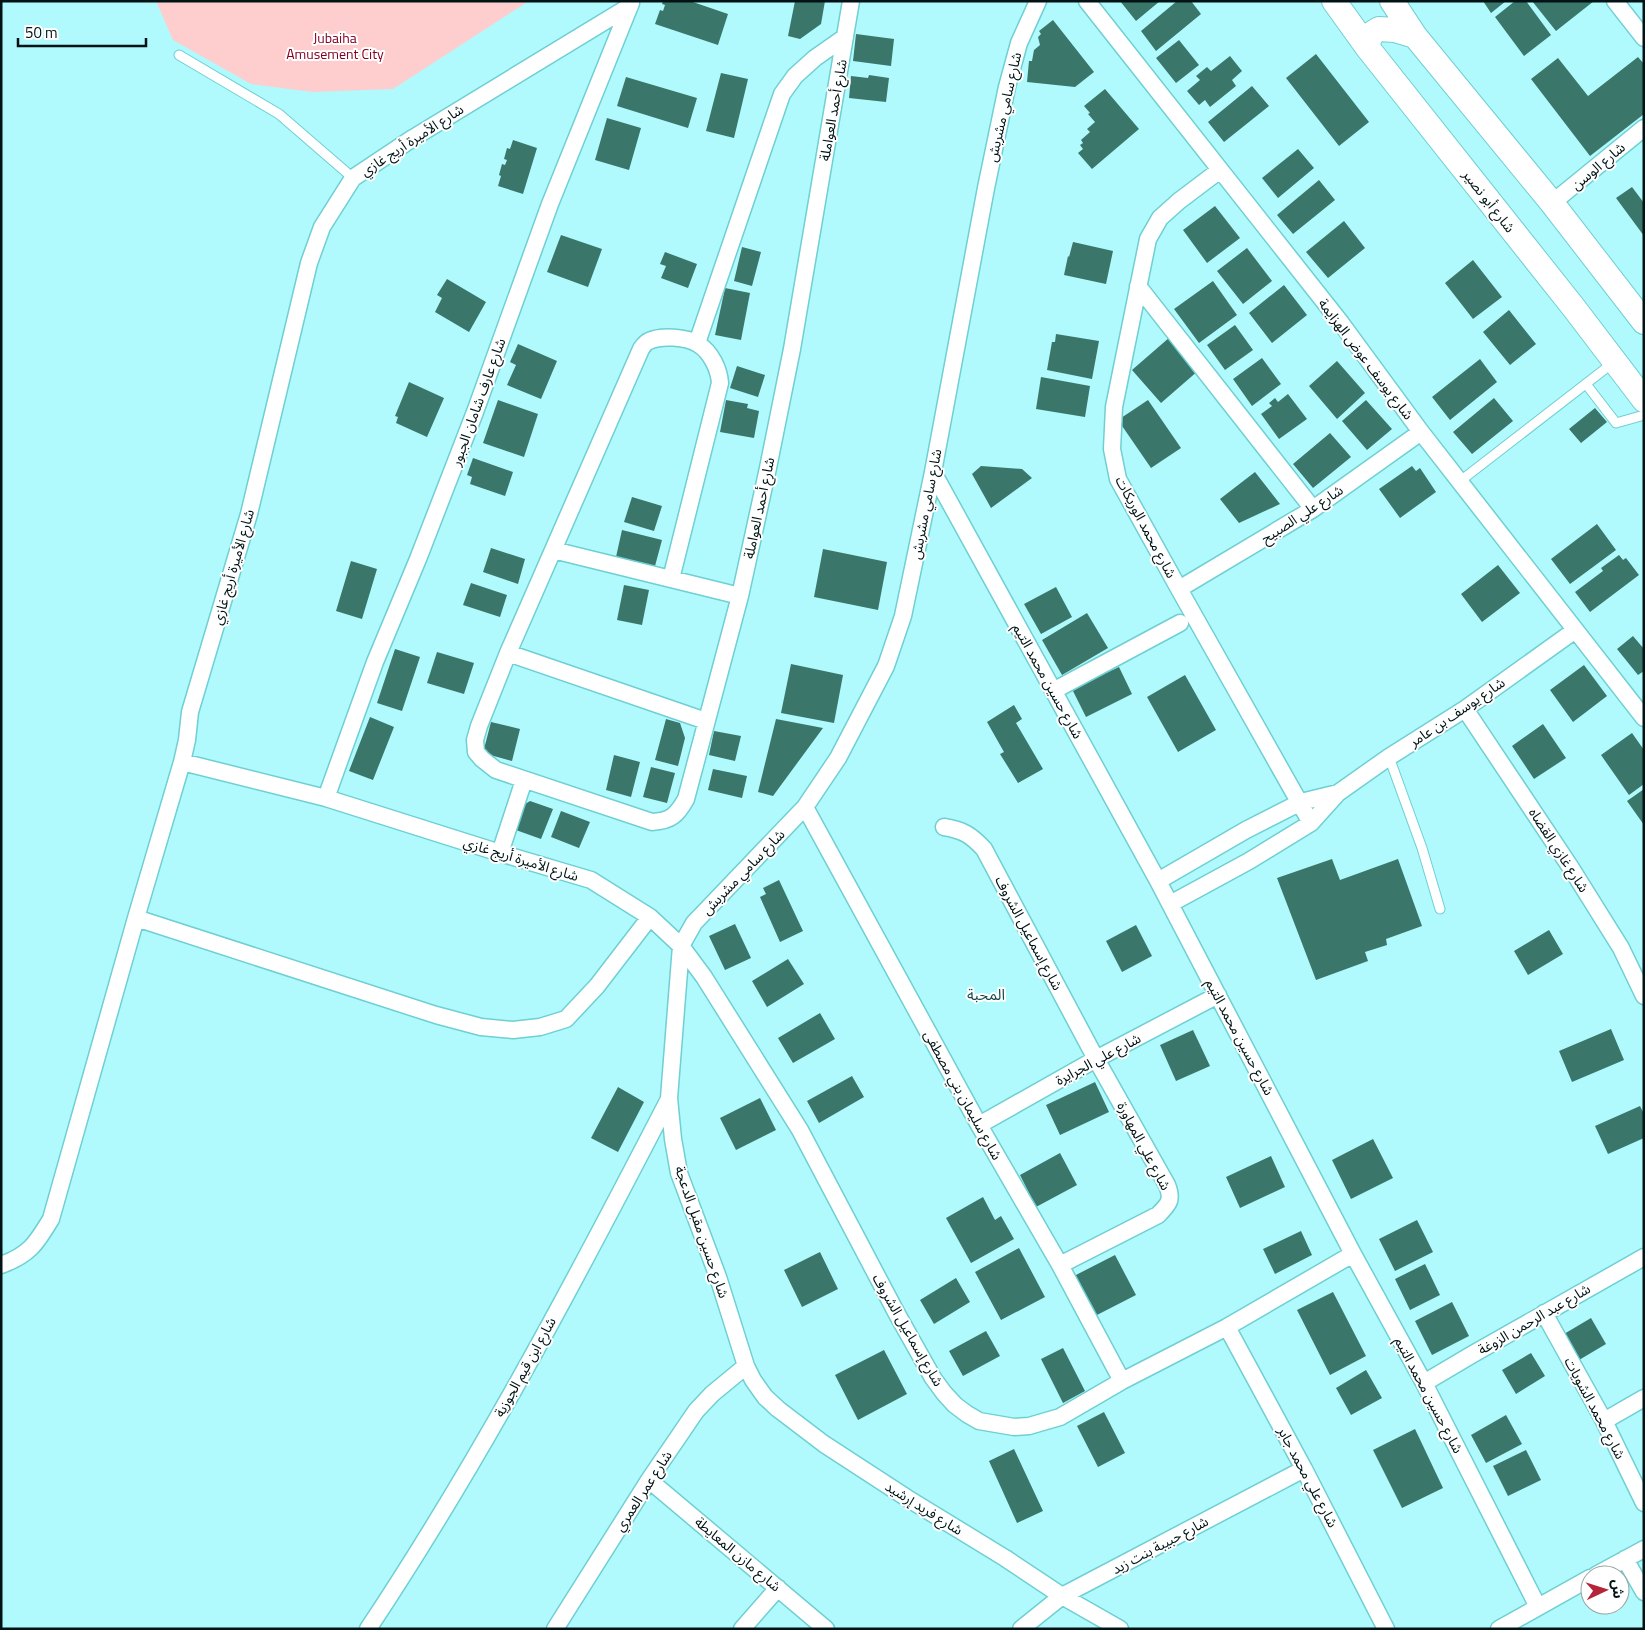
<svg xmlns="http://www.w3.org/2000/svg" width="1645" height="1630" font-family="'Titillium Web','Noto Sans Arabic',sans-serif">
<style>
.green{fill:#fecece}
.building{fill:#3a766a}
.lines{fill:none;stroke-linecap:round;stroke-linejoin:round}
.lane-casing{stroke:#6fcfd3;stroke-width:11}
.street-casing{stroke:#6fcfd3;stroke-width:19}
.secondary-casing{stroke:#6fcfd3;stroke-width:26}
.lane{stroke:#fff;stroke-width:9}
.street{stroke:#fff;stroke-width:16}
.secondary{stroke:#fff;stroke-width:24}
.labels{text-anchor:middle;stroke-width:4;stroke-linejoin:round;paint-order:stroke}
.park-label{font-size:14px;fill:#840021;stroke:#fff}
.street-label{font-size:14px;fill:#011314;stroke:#fff}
.neighbourhood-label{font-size:15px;fill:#154a4c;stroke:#fff}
</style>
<rect width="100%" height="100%" fill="#b0fafd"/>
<path class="green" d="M156,1H529L393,89L313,92L251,84L173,40Z"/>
<path class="building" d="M663,1H690L728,14L718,45L655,24L660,10L663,11L665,5L662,4Z
M795,1H825L821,24L800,39L788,36Z
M1120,1H1160L1136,21Z
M1177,1H1191L1201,14L1156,51L1141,31Z
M1483,1H1506L1491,13Z
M1515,1H1526L1551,35L1524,56L1495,17Z
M1532,1H1594L1556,31Z
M1053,20L1094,72L1075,87L1027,82L1029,61H1032L1034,50L1040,45L1038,37L1041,34L1039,31Z
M856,34L894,39L891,66L853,61Z
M1179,40L1199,65L1176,83L1156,58Z
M1316,54L1369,122L1339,146L1286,78Z
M1230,56L1242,71L1232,80L1236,86L1210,107L1205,100L1199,105L1187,91L1200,80L1196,76L1207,67L1211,71Z
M1638,57L1644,64V114L1590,156L1531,79L1558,58L1588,96Z
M721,73L748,79L734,138L706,131Z
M869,75L889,78L886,102L849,98L851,76L868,78Z
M626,77L697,98L688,128L617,106Z
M1252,86L1269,106L1224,142L1208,122Z
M1105,89L1139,129L1092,169L1078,153L1083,149L1080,145L1083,143L1081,140L1090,132L1087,129L1095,122L1088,114L1090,113L1084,106Z
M607,118L641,128L629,170L595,160Z
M513,140L537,148L523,194L498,186L501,176L499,175L502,164L505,165L507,160L504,159L507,148L510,149Z
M1298,149L1314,168L1278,198L1262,178Z
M1319,180L1335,200L1293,234L1277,215Z
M1632,187L1644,203V236L1616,198Z
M1215,206L1240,238L1207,263L1183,230Z
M1344,221L1365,248L1328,278L1306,252Z
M561,235L602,249L588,287L547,272Z
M1073,242L1113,251L1106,284L1064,275L1068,256L1069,257Z
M742,247L761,252L752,286L734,281Z
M1247,248L1272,281L1243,304L1217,271Z
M665,252L697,264L688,288L661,278L666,266L660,264Z
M1473,260L1502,297L1473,319L1445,283Z
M447,279L486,302L469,332L435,312L442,298L437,295Z
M1213,281L1237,315L1199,343L1174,309Z
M1284,285L1307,315L1272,343L1249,313Z
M725,288L750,293L741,340L715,335Z
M1509,310L1536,344L1510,365L1483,332Z
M1235,325L1253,350L1225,370L1207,345Z
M1056,334L1099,341L1092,379L1047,370L1052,342H1055Z
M1170,337L1199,370L1161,403L1132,370Z
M518,344L557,361L541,399L507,385L516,365L510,362Z
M1262,358L1281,384L1252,406L1233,379Z
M1480,359L1497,382L1450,420L1432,397Z
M1337,361L1365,393L1337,419L1309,386Z
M737,366L765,375L758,397L730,388Z
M1041,377L1090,386L1085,417L1036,409Z
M409,382L444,398L427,437L396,423L398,417L395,416Z
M1288,394L1307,419L1279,439L1261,414L1272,406L1269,403L1275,398L1278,402Z
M1494,398L1513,421L1472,454L1453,432Z
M498,400L538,414L524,457L483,443Z
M726,400L748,404L747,408L759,411L754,438L720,432Z
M1148,400L1181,448L1151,468L1118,420Z
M1366,400L1392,429L1367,450L1342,421Z
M1595,408L1607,422L1581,443L1569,429Z
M1330,433L1351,457L1313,488L1293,464Z
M473,458L513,472L505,496L470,484L472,477L467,475Z
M981,466L1022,469L1032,478L991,508L972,474Z
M1412,466L1416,471L1420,468L1436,492L1400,518L1379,489Z
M1255,472L1280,504L1239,523L1220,499Z
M632,497L662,506L654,531L624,522Z
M1597,524L1616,550L1570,584L1551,559Z
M622,530L662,540L655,566L616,557Z
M491,548L525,559L518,584L483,572Z
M823,549L887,562L878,610L814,597Z
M1619,555L1623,560L1626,558L1639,575L1590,612L1575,592L1603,571L1601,568Z
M351,561L377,569L362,619L336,611Z
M1498,565L1520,593L1482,622L1461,594Z
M471,583L507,595L500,617L463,605Z
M624,585L649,590L642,625L617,620Z
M1056,587L1072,617L1041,634L1024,604Z
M1087,613L1108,648L1062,675L1042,640Z
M1633,636L1644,649V671L1638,675L1617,649Z
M395,649L420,657L402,711L377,703Z
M437,652L474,663L464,694L427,683Z
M791,664L843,675L834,723L781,713Z
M1584,665L1607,696L1573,722L1550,690Z
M1119,667L1132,694L1086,717L1072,689Z
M1185,675L1216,730L1178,752L1147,697Z
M1014,705L1022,719L1016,723L1043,769L1018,783L1000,754L1004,752L987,722Z
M370,717L394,727L373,780L349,771Z
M666,719L680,723L685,738L678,766L655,760Z
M776,719L823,728L773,796L758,792Z
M491,722L520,729L512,761L483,753Z
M1543,724L1566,758L1534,779L1512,746Z
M714,731L741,736L735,761L709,755Z
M1632,733L1644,750V784L1629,795L1601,755Z
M614,755L640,762L631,797L606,790Z
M651,767L675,773L667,803L643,797Z
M713,769L747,776L742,798L708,790Z
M1644,789V825L1627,801Z
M530,801L553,809L541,839L513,829L522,806Z
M561,811L590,822L579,848L551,837Z
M1332,859L1340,880L1398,859L1422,926L1386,939L1387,945L1365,952L1368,961L1316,980L1277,878Z
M779,880L803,931L780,942L760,897L766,894L763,888Z
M735,924L751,958L725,970L709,936Z
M1136,925L1152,956L1122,972L1106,941Z
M1549,930L1563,954L1528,975L1514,951Z
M788,959L804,984L767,1007L752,981Z
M820,1013L835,1039L793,1063L778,1038Z
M1611,1029L1624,1060L1572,1082L1559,1051Z
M1193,1030L1210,1066L1176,1081L1160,1045Z
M852,1076L864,1097L819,1123L807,1101Z
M1095,1082L1109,1112L1060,1135L1046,1105Z
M618,1087L644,1102L618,1152L591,1138Z
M760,1098L776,1130L736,1150L720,1118Z
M1640,1106L1644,1114V1138L1608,1154L1595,1126Z
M1373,1139L1393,1178L1351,1199L1332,1160Z
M1060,1153L1077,1185L1036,1207L1020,1175Z
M1271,1156L1285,1187L1240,1208L1226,1177Z
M983,1197L995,1220L1001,1216L1014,1239L971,1263L946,1218Z
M1417,1220L1433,1252L1395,1271L1379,1239Z
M1301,1231L1312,1255L1275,1274L1263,1249Z
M1019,1248L1045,1297L1001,1320L975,1272Z
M820,1252L838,1289L802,1307L784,1270Z
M1115,1255L1136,1295L1095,1316L1074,1276Z
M1425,1264L1440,1295L1410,1310L1395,1279Z
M956,1278L970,1302L934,1324L920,1300Z
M1333,1292L1366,1356L1330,1375L1297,1310Z
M1452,1302L1469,1336L1432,1355L1415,1321Z
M1591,1318L1606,1344L1579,1360L1564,1334Z
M986,1331L1000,1356L963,1376L949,1351Z
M1063,1348L1085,1391L1063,1403L1041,1359Z
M884,1350L907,1394L858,1420L835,1375Z
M1531,1353L1545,1376L1516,1394L1502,1370Z
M1366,1370L1382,1398L1351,1415L1336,1388Z
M1104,1412L1125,1453L1098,1467L1077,1426Z
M1506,1415L1522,1444L1486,1463L1471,1435Z
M1415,1429L1443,1488L1402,1508L1373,1450Z
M1014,1449L1043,1511L1017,1523L989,1461Z
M1526,1450L1541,1480L1508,1496L1493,1466Z"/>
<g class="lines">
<defs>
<path id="lane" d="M179,55L279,114L353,178
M1586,384L1616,423L1644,415
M1459,482L1614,362
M1389,757L1422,848L1440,909"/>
<path id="street" d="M1038,1L1019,43L1007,87L986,188L933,472L903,616L886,666L838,758L805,807L694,923L681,946L669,1098L673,1139L679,1173L718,1277L746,1366L753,1380L765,1397L778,1409L824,1444L907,1498L1005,1558L1062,1596L1120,1629
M1087,1L1341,323L1421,432L1644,718
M1615,1L1644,38
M630,6L413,138L353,178L322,227L309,263L249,514L190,712L187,740L182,762L326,798L500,853L591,880L650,917L681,946L704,977L800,1130L897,1314L933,1378L944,1393L955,1405L967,1414L979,1421L1014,1427L1029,1426L1060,1417L1122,1381L1227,1327L1353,1254
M1220,170L1179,201L1160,218L1148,239L1114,407L1112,449L1118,479L1179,589L1311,823
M1552,203L1644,128
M1138,286L1313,509
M697,343L782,94L795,76L815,58L845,37
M933,472L1158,881L1353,1254L1424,1383L1538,1607
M553,550L740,596
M671,579L720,383C719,369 711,352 698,344C687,337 661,335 649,341C646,342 643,346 641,349L508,653L479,726L475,740L476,752L482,759L496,770L652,822C671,821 677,815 686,799L740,596L768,468L792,349L851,1
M1179,589L1313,509L1421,432
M508,653L706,721
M1053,691L1180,623
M1465,709L1571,868L1621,948L1644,996
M326,798L375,662L418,559L475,412L550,204L631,3
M805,807L979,1125L1060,1265L1122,1381
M944,827C963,830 971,835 984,849L1096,1059L1167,1185C1173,1200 1169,1204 1158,1215L1060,1265
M500,853L524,780
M1158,881L1246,830L1301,802L1338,793
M1170,904L1249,861L1311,823L1338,793L1389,757L1465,709L1574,631
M136,918L436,1015L481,1027L513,1030L540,1027L566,1019L597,986L650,917
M979,1125L1096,1059L1218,995
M1,1265C29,1255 36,1244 51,1219L136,918L182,762
M1544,1313L1604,1421L1644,1503
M1227,1327L1304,1469L1386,1629
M1424,1383L1473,1354L1644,1257
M1604,1421L1644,1398
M649,1480L826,1629
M1625,1559L1644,1592
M1596,1575L1644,1549
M368,1629C481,1459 576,1279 669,1099
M555,1629L649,1480L696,1411L712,1394L746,1366
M742,1629L778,1588
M1021,1629L1062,1596L1304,1469
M1499,1629L1590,1578"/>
<path id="secondary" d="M1334,1L1367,47L1574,308L1644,400
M1392,1L1415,36L1552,203L1644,322
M1367,47L1371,34L1379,29L1395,30L1415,36"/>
</defs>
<use href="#lane" class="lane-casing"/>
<use href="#street" class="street-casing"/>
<use href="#secondary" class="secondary-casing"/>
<use href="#lane" class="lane"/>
<use href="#street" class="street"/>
<use href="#secondary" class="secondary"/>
</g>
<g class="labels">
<g class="park-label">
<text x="335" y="43">Jubaiha<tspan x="335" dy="16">Amusement City</tspan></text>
</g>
<g class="street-label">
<text transform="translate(1004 107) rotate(-77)" y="5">شارع سامي مشربش</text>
<text transform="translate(833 110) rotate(-80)" y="5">شارع أحمد العواملة</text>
<text transform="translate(412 140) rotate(-33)" y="5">شارع الأميرة أريج غازي</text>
<text transform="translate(1598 166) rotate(-40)" y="5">شارع الوسن</text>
<text transform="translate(1489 201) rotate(52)" y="5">شارع أبو نصير</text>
<text transform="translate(1366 359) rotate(53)" y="5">شارع يوسف عوض الهزايمة</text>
<text transform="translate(478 402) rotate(-70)" y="5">شارع عارف شامان الجبور</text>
<text transform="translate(926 504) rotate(-79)" y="5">شارع سامي مشربش</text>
<text transform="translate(759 508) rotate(-78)" y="5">شارع أحمد العواملة</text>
<text transform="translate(1302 514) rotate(-33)" y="5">شارع علي الصبيح</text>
<text transform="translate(1146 527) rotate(62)" y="5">شارع محمد الوريكات</text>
<text transform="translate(233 567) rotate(-74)" y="5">شارع الأميرة أريج غازي</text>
<text transform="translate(1048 681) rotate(61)" y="5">شارع حسين محمد التيم</text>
<text transform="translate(1457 712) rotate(-34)" y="5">شارع يوسف بن عامر</text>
<text transform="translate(1559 850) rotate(57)" y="5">شارع غازي القضاه</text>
<text transform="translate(521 859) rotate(17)" y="5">شارع الأميرة أريج غازي</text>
<text transform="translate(743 872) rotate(-46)" y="5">شارع سامي مشربش</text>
<text transform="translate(1029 933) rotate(62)" y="5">شارع إسماعيل الشروف</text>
<text transform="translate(1240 1037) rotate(62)" y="5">شارع حسين محمد التيم</text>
<text transform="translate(1098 1059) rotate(-28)" y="5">شارع علي الجرايرة</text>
<text transform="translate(963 1095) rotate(61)" y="5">شارع سليمان بني مصطفى</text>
<text transform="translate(1144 1146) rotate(62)" y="5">شارع علي المهاورة</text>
<text transform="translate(702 1232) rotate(71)" y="5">شارع حسين مقبل الدعجة</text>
<text transform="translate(1534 1319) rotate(-30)" y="5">شارع عبد الرحمن الزوغة</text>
<text transform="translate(908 1330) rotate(60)" y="5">شارع إسماعيل الشروف</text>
<text transform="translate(525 1367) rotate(-61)" y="5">شارع ابن قيم الجوزية</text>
<text transform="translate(1429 1395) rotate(62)" y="5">شارع حسين محمد التيم</text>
<text transform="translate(1595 1408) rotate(62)" y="5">شارع محمد الشويات</text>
<text transform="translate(1308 1477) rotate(62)" y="5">شارع علي محمد جابر</text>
<text transform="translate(643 1491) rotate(-57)" y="5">شارع عمر العمري</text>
<text transform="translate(924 1508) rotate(32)" y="5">شارع فريد إرشيد</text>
<text transform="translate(1160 1545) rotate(-28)" y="5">شارع حبيبة بنت زيد</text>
<text transform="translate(738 1554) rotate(40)" y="5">شارع مازن المعايطة</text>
</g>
<g class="neighbourhood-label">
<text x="986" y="1000">المحبة</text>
</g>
</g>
<rect width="1645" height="1630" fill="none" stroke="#011314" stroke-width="5"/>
<g transform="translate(1605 1590) rotate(86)"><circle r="24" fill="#ffffff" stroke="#99a1a1"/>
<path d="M0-4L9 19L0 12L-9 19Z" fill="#b6243a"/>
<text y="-8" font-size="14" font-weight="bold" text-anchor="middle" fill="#011314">ش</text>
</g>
<path d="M18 38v8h128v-8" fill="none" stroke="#011314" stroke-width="2.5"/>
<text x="25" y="38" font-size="15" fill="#011314" stroke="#ffffff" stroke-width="4" paint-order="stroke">50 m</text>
</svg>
